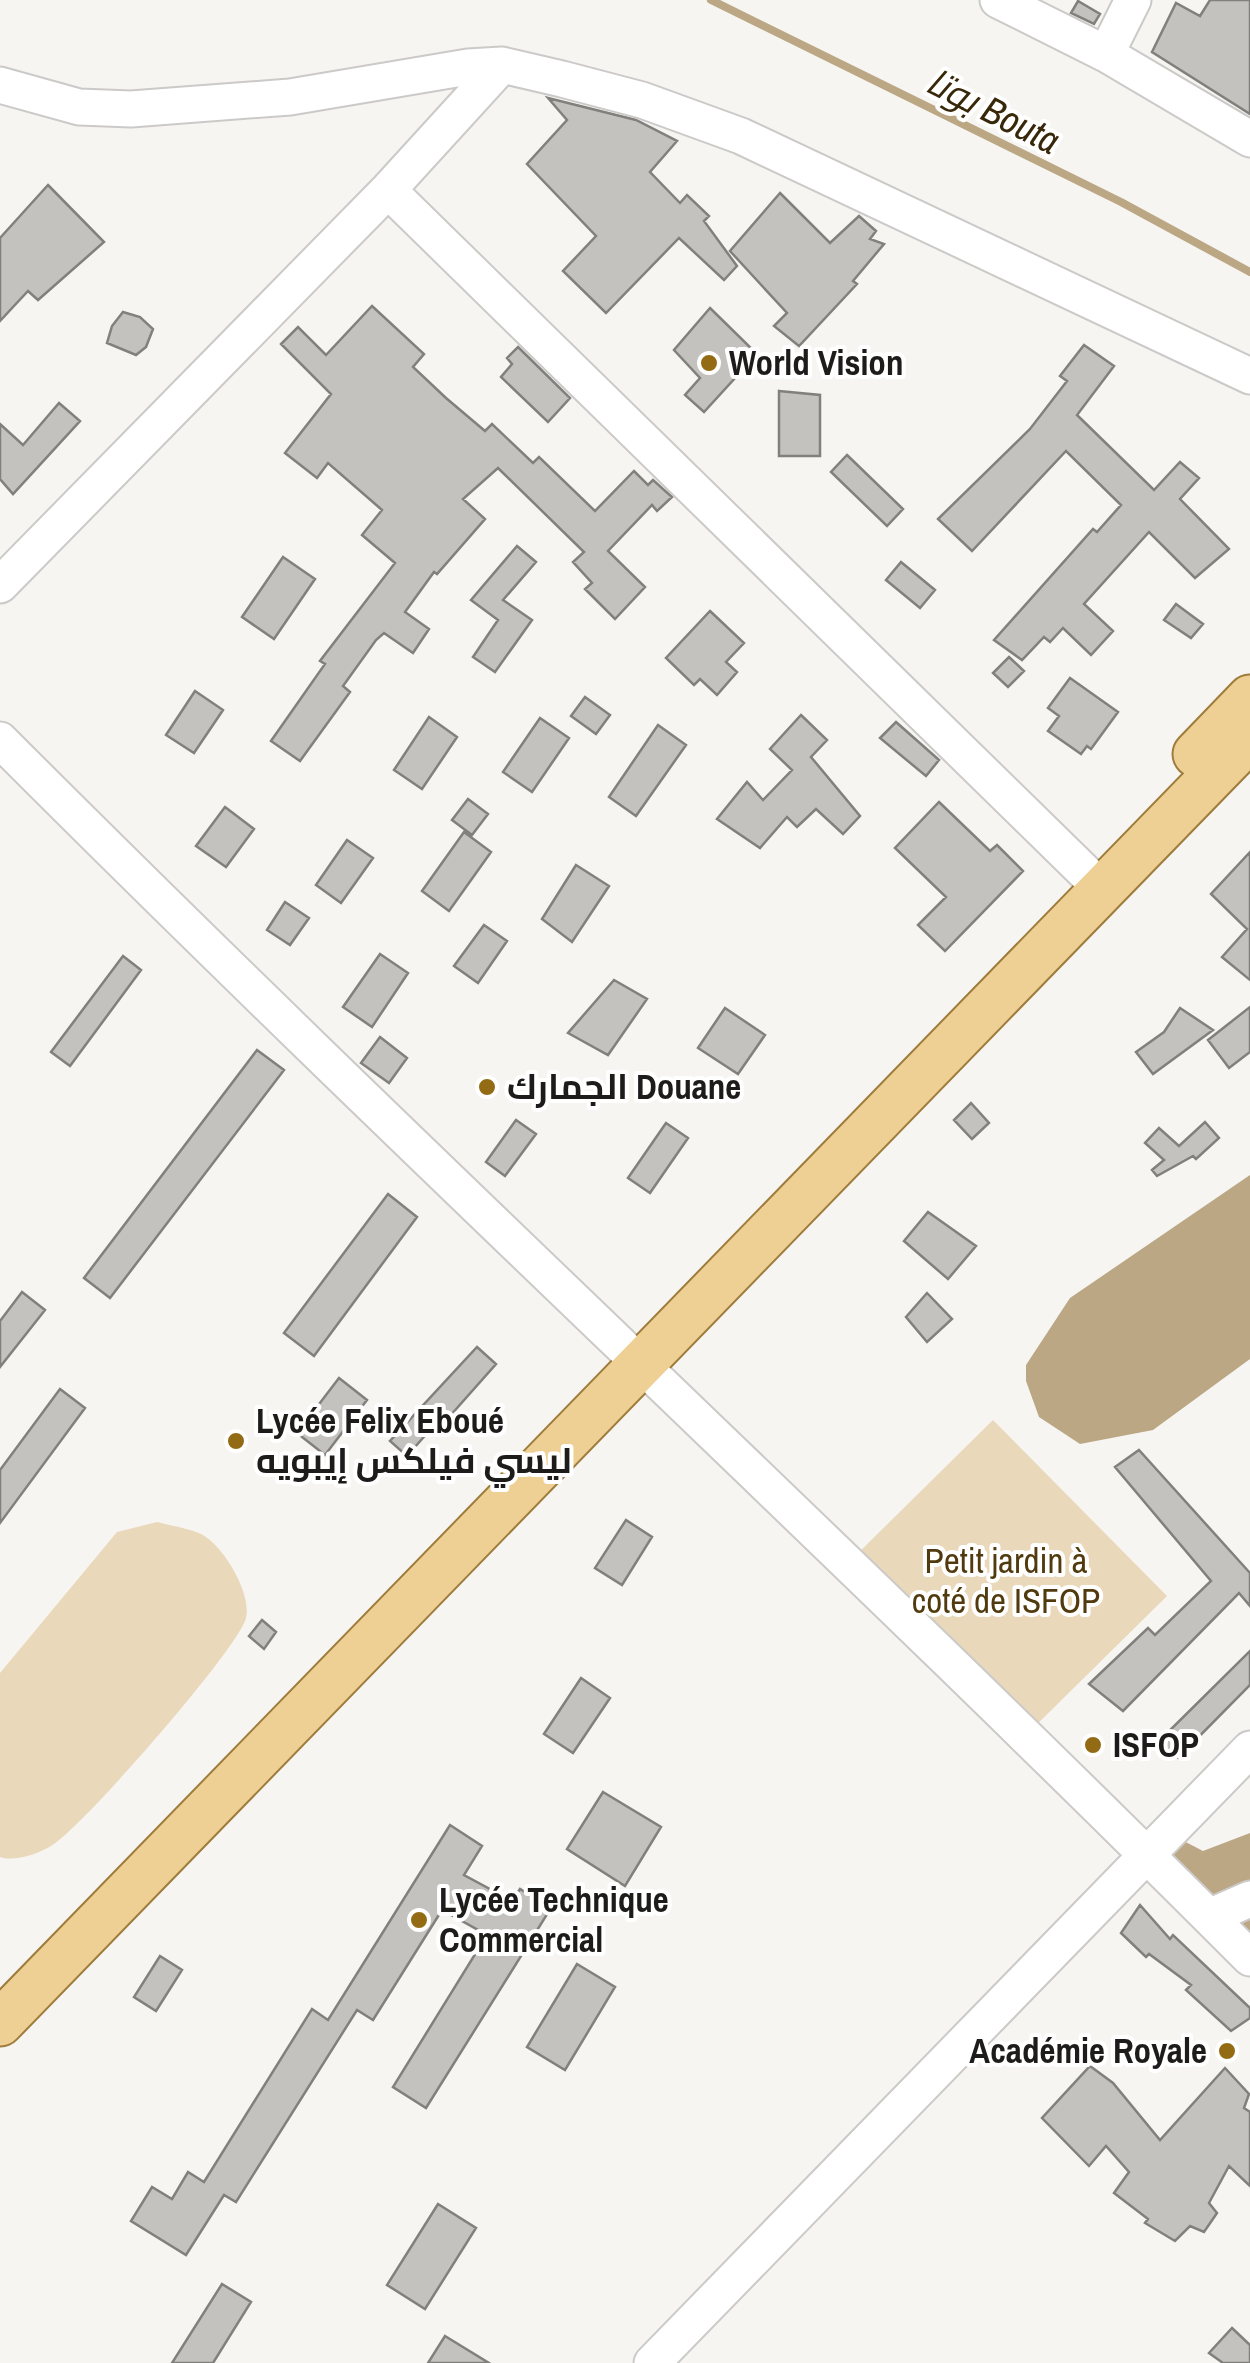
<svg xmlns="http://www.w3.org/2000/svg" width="1250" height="2363" font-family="'Archivo Narrow',Cairo,sans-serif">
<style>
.green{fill:#ead8ba}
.water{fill:#bba783}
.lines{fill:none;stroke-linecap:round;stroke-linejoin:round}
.stream{stroke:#bba783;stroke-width:8}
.building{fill:#c4c2bf;stroke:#82807d;stroke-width:2.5}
.minor-casing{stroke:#cccac8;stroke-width:39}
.major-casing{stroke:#9e7c3b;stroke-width:49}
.minor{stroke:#fff;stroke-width:35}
.major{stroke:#eecf94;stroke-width:45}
.poi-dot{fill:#936b14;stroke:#fff;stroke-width:4}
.labels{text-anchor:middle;stroke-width:8;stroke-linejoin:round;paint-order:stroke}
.poi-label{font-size:35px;font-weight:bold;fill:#1d1c1b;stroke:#fff;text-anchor:start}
.park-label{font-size:35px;fill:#513b0e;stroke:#fff}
.water-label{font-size:38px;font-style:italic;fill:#382809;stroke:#fff}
</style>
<rect width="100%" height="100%" fill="#f6f5f2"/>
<path class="green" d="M993,1420L1167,1596L1019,1742L845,1566Z
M157,1522C171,1526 188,1528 201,1534C223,1545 252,1593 246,1618C239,1648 81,1829 51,1846C38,1854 14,1862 0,1857V1673L117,1532Z"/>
<path class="water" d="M1250,1175V1359L1153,1430L1080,1444L1039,1417L1026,1381V1365L1070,1298Z
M1250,1833V1941L1159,1855L1178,1838L1203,1851Z"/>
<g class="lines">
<path class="stream" d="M711,0L1121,202L1250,272"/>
</g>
<path class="building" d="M1210,0H1250V114L1152,52L1176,3L1200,16Z
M1078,1L1100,14L1094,24L1071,13Z
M548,98L636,120L677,141L650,172L680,203L687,195L709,216L704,221L737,266L724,280L679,238L606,313L563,271L596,236L527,164L567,120Z
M48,185L104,242L38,300L28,291L0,321V238Z
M780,193L830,243L859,216L876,231L870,239L884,244L853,281L857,284L799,346L774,326L787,313L730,251Z
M372,306L424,354L413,367L446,398L485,431L492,424L533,463L539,457L595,511L634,471L648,485L653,480L672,497L657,511L652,505L608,551L645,587L615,619L585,589L592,583L573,562L584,552L498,468L463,499L485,519L437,574L434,572L405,612L429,629L413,653L384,633L376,640L343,686L350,692L300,761L271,741L325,664L320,661L395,563L362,535L382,510L328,463L317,478L285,453L331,394L281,344L298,327L326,355Z
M710,308L757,354L704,412L685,395L700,378L674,350Z
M123,312L140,317L153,329L146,347L136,355L107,343L112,326Z
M1084,345L1114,366L1077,415L1154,490L1180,462L1199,478L1180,499L1229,549L1195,578L1149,532L1084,604L1113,631L1091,655L1063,628L1050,642L1044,637L1022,660L994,640L1093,529L1097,532L1121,505L1066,451L972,551L938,519L1030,429L1067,381L1060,376Z
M518,347L570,398L548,422L501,377L512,364L507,358Z
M779,391L820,395V456H779Z
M59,403L80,421L13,494L0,479V424L23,445Z
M847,455L903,509L887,526L831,472Z
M517,546L536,562L503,600L532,620L495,672L473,657L498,620L471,600Z
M283,557L315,579L274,639L242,617Z
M901,562L935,590L920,608L886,580Z
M1176,604L1203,624L1191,638L1164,620Z
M710,611L744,643L726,662L737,672L717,695L700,679L694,685L666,658Z
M1009,657L1024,671L1008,687L993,673Z
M1070,678L1118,712L1091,749L1087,746L1081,754L1048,731L1059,716L1048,708Z
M195,691L223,710L194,753L166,735Z
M585,697L610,715L596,734L571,716Z
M801,715L827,740L811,757L860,816L843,834L816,809L797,827L787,817L760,848L717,819L747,782L763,800L792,770L770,749Z
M429,717L457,737L422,789L394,770Z
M540,718L569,738L532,792L503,772Z
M896,722L939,760L926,776L880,738Z
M658,725L686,745L636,816L609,797Z
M468,799L488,814L472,835L452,820Z
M939,802L990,851L997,845L1023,871L945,951L918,925L946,897L895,848Z
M225,807L254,829L226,867L196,846Z
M464,832L491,852L449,911L422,891Z
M347,840L373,858L341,903L316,885Z
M1250,852V980L1222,957L1247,929L1211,894Z
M576,865L609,886L572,942L542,919Z
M285,902L309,918L290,945L267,930Z
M484,925L507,941L478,983L454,966Z
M380,954L408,973L372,1027L343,1007Z
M123,956L141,970L70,1066L51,1052Z
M614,980L647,999L608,1055L568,1033Z
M1250,1007V1052L1229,1068L1208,1040Z
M725,1008L765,1035L738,1074L698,1048Z
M1180,1008L1213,1030L1153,1074L1136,1052L1164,1032Z
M380,1037L407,1058L389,1083L361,1063Z
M257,1050L284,1070L110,1298L84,1278Z
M971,1103L989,1123L972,1139L954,1120Z
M516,1120L536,1134L505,1176L486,1162Z
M1205,1122L1219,1138L1196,1159L1193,1156L1157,1176L1152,1170L1164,1160L1145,1143L1159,1128L1179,1146Z
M666,1123L688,1138L650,1193L628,1178Z
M388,1194L417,1217L314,1356L284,1333Z
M928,1212L976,1246L948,1279L904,1241Z
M22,1292L45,1310L0,1367V1321Z
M927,1293L952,1319L927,1342L906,1317Z
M477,1347L496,1364L442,1425L437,1422L407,1456L390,1441Z
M339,1378L367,1400L325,1455L297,1433Z
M60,1389L85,1408L0,1523V1470Z
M1139,1450L1250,1573V1606L1239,1593L1123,1711L1089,1684L1148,1628L1155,1635L1211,1581L1115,1467Z
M626,1520L652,1537L622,1585L595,1568Z
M262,1620L276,1632L264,1649L249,1636Z
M1250,1651V1685L1178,1758L1155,1745Z
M581,1678L610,1698L573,1753L544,1734Z
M603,1792L661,1827L625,1886L567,1849Z
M450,1825L482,1846L464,1875L512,1901L520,1889L551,1908L426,2108L393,2087L487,1935L442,1910L373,2020L357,2010L236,2202L224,2195L186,2255L131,2221L152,2187L172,2199L188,2172L204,2182L312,2009L328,2020Z
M1140,1905L1170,1939L1173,1935L1250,2008V2018L1231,2031L1186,1990L1191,1985L1149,1954L1146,1957L1121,1933Z
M160,1956L182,1970L156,2011L134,1997Z
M577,1964L615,1987L565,2070L527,2047Z
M1090,2066L1113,2083L1160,2140L1225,2068L1249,2094L1244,2108L1250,2112V2186L1229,2166L1209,2203L1217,2213L1204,2232L1190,2226L1175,2241L1145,2223L1148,2219L1114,2193L1129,2172L1106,2146L1089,2166L1042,2118Z
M438,2204L476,2228L425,2309L387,2285Z
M222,2284L251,2302L213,2363H172Z
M1232,2328L1250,2345V2363H1223L1209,2353Z
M445,2336L489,2363H428Z"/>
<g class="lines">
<defs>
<path id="minor" d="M998,0L1106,54L1250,139
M1106,54L1133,0
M0,85L79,107L131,109L290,97L468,67L502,65L562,79L642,100L741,136L1250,376
M388,190L1103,890
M0,585L388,190L502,65
M0,740C411,1152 839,1546 1250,1958
M1209,1917L1250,1899
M652,2363L1250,1749"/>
<path id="major" d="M1196,754L1250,698
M0,2023L1250,738"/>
</defs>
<use href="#minor" class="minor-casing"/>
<use href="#major" class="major-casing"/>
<use href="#minor" class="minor"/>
<use href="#major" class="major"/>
</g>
<g class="poi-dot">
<circle cx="709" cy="363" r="10"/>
<circle cx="487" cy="1087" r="10"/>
<circle cx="236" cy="1441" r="10"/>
<circle cx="1093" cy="1745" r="10"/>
<circle cx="419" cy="1920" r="10"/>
<circle cx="1227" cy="2051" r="10"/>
</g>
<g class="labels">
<g class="poi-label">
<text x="729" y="375">World Vision</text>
<text x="507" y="1099">الجمارك Douane</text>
<text x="256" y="1433">Lycée Felix Eboué<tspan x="256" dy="40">ليسي فيلكس إيبويه</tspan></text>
<text x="1113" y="1757">ISFOP</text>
<text x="439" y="1912">Lycée Technique<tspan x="439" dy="40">Commercial</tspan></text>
<text x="1207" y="2063" text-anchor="end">Académie Royale</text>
</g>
<g class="park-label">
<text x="1006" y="1573">Petit jardin à<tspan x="1006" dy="40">coté de ISFOP</tspan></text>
</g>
<g class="water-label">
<text transform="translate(993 111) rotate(27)" y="13">بوتا Bouta</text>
</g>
</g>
</svg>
